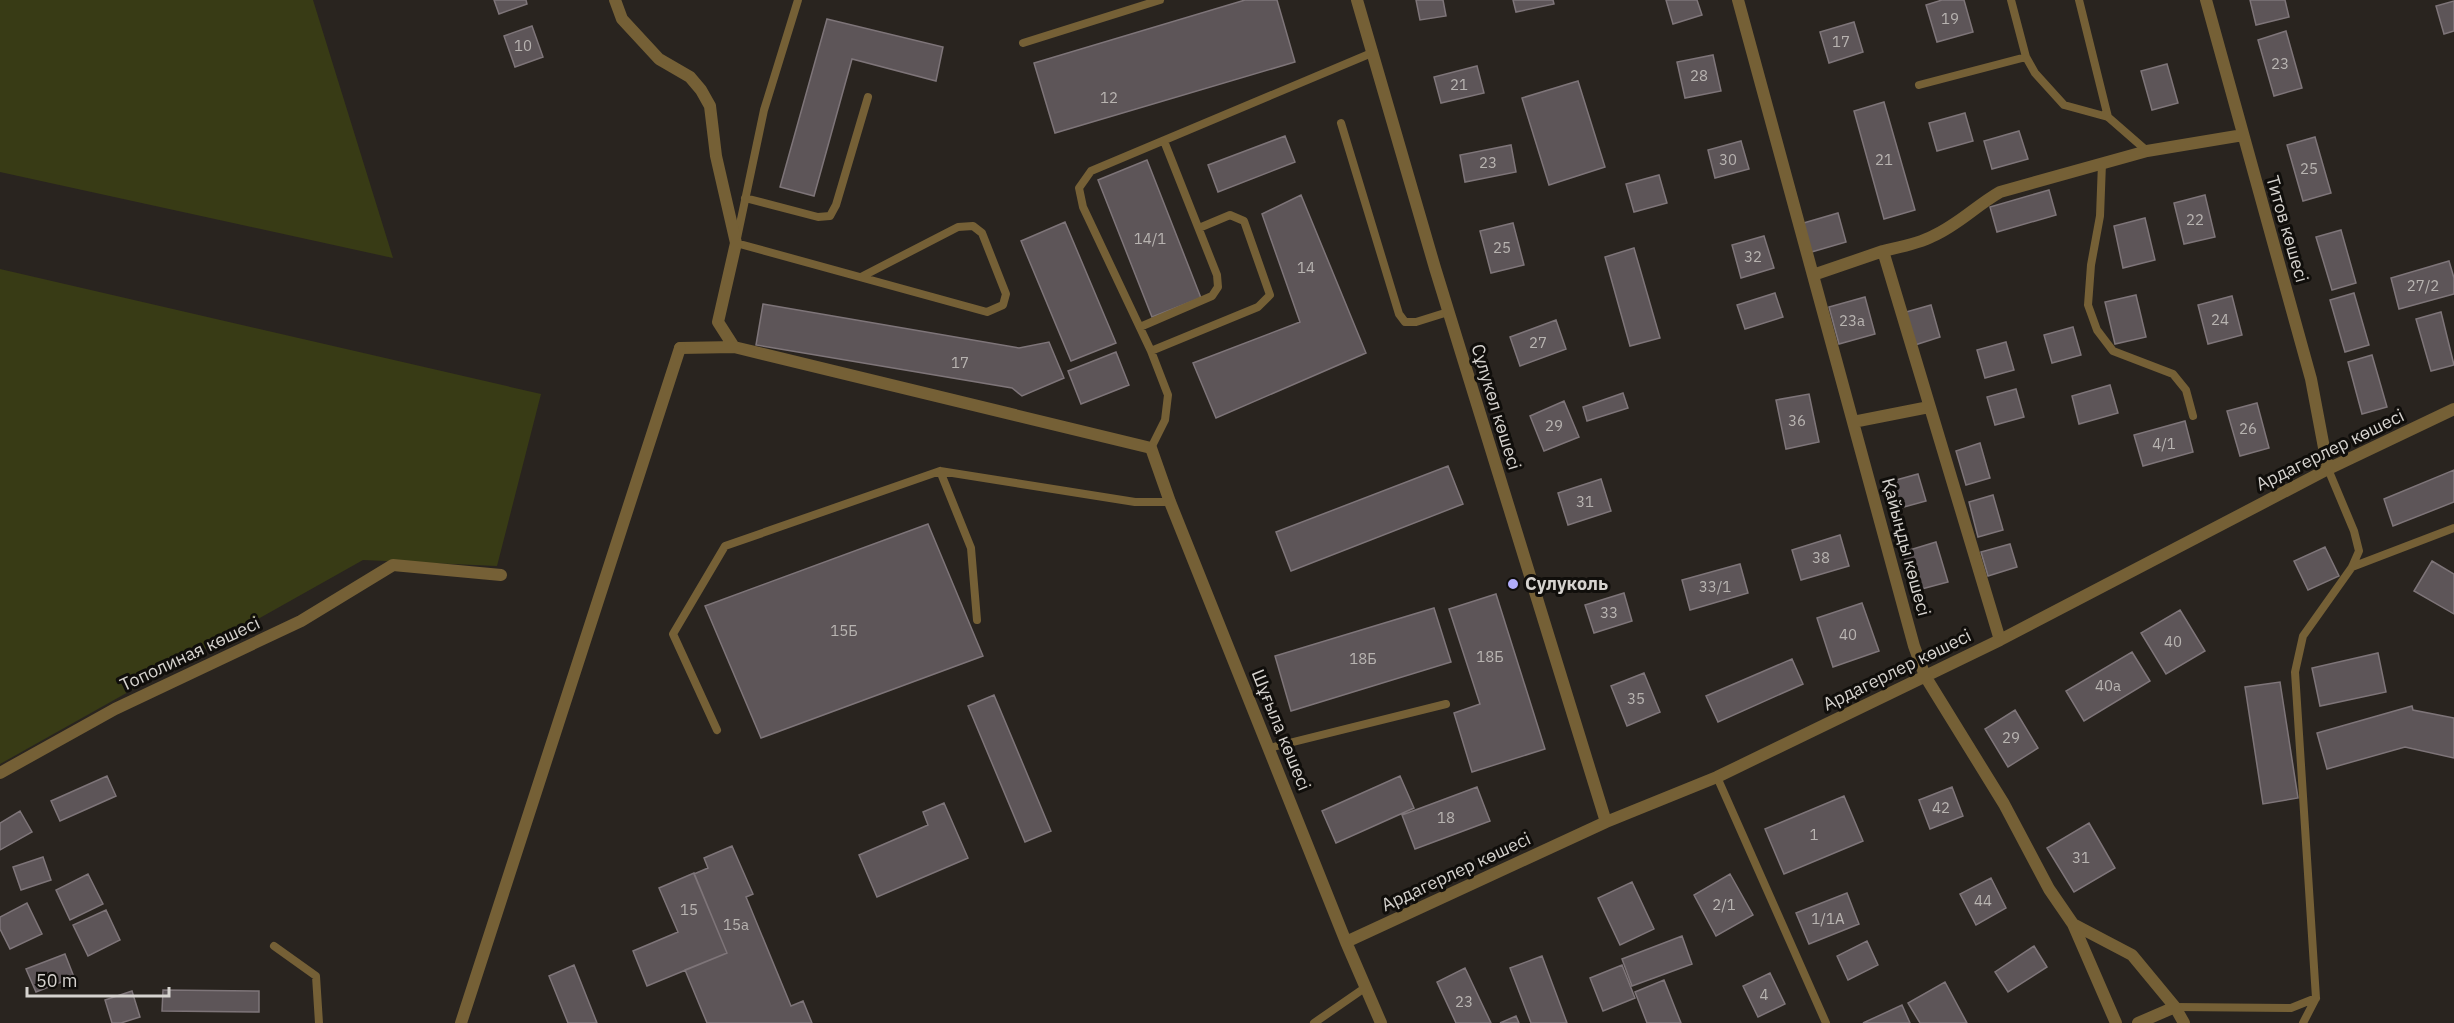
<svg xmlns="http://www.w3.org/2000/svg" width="2454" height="1023" font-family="'IBM Plex Sans',sans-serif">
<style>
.green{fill:#383b15}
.building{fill:#5d5558;stroke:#7e7579;stroke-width:1.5}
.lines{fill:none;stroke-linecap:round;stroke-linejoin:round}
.service{stroke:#756036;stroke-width:8}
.minor{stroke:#756036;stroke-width:12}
.tertiary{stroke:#756036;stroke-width:12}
.poi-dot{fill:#b1adfa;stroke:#100e0b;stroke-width:2}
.labels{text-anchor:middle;stroke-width:6;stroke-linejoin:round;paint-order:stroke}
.number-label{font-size:15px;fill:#b8b4b1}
.street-label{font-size:18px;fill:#d6d3cf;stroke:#100e0b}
.poi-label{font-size:18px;font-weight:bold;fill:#d6d3cf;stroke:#100e0b;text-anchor:start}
</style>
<rect width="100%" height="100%" fill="#29241f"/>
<path class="green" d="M0,0H313L393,258L0,172Z
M0,269L541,394L497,566L363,560L0,764Z"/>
<path class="building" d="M494,0H526L527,4L499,14Z
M1245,0H1277L1295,62L1055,133L1034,63Z
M1416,0H1443L1446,16L1420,20Z
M1513,0H1553L1554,4L1516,12Z
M1666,0H1697L1702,15L1673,24Z
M1942,0H1964L1973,32L1937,42L1926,5Z
M2250,0H2285L2289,17L2256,25Z
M2454,1V31L2444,34L2436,6Z
M827,19L943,47L936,81L852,59L814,196L780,187Z
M1854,22L1863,52L1829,63L1820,32Z
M532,26L543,57L515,67L504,36Z
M2286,31L2302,88L2274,96L2258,40Z
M1713,55L1721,91L1685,98L1677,62Z
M2167,64L2178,103L2152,110L2141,71Z
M1477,66L1484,93L1441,103L1434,77Z
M1578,81L1605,167L1549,185L1522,98Z
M1884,102L1915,210L1884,219L1854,111Z
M1965,113L1973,141L1937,151L1929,123Z
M2019,131L2028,159L1992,169L1984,141Z
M1285,136L1295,162L1218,192L1208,165Z
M2315,137L2331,193L2303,201L2287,145Z
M1741,141L1749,169L1715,178L1708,150Z
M1511,145L1516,172L1465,182L1460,155Z
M1147,160L1201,298L1152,317L1098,180Z
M1659,175L1667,203L1634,212L1626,184Z
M2049,190L2056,215L1997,232L1990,207Z
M1301,195L1366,353L1216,418L1193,363L1300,322L1262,214Z
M2205,195L2215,237L2184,244L2174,203Z
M1838,213L1846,242L1808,253L1800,224Z
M2145,218L2155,260L2123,268L2114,226Z
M1065,222L1116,343L1071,361L1021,241Z
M1513,223L1524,265L1491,273L1480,231Z
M2341,230L2356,283L2332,290L2316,237Z
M1764,236L1774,268L1741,278L1732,245Z
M1634,248L1660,338L1630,346L1605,257Z
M2449,261L2454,278V294L2399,309L2391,278Z
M1775,293L1783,317L1745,329L1737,305Z
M2354,293L2369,345L2345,352L2330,300Z
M2136,295L2146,337L2115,344L2105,302Z
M2232,296L2242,335L2208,344L2198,305Z
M1865,297L1875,334L1839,344L1829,307Z
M763,304L1019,348L1049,342L1064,378L1022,396L1012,388L756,345Z
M1931,305L1940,337L1915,345L1906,312Z
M2441,312L2454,365L2431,371L2416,319Z
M1556,320L1566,349L1520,366L1510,337Z
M2073,327L2081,355L2052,363L2044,335Z
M2006,342L2014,370L1985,378L1977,350Z
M1116,352L1129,385L1081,404L1068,371Z
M2372,355L2387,407L2362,414L2348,362Z
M2110,385L2118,413L2079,424L2072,396Z
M2016,389L2024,417L1995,425L1987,397Z
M1623,393L1628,408L1587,421L1583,407Z
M1809,394L1819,442L1786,449L1776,400Z
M1564,401L1579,437L1544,451L1530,416Z
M2257,403L2269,448L2240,456L2227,411Z
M2185,421L2193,452L2143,466L2134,435Z
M1980,443L1990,478L1966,485L1956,451Z
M1448,466L1463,504L1291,571L1276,532Z
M2454,470V502L2393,526L2384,499Z
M1918,474L1926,501L1893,510L1885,483Z
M1601,479L1611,511L1568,525L1558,493Z
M1993,495L2003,530L1978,537L1969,502Z
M928,524L983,656L761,738L705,606Z
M1840,535L1849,566L1801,580L1792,550Z
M1936,542L1948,582L1914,591L1903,552Z
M2010,544L2017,567L1988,576L1981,552Z
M2325,547L2339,576L2308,590L2294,561Z
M2432,561L2454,574V614L2414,591Z
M1740,564L1748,593L1690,610L1682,580Z
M1624,593L1632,621L1594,633L1585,605Z
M1496,594L1545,749L1472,772L1454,713L1480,704L1449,609Z
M1862,603L1879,651L1833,667L1817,618Z
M1434,608L1451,662L1291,711L1275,656Z
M2180,610L2205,651L2166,674L2141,633Z
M2132,652L2150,681L2084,721L2066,691Z
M2378,653L2386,692L2320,706L2312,668Z
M1792,659L1803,684L1718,722L1706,696Z
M1644,673L1660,712L1627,726L1611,686Z
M2280,682L2298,798L2263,804L2245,687Z
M994,695L1051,831L1025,842L968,706Z
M2412,706L2413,710L2454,718V758L2405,747L2327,769L2317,733Z
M2015,710L2038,748L2008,767L1985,729Z
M107,776L116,796L60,821L51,801Z
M1400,776L1414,808L1336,843L1322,811Z
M1477,787L1490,821L1415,849L1402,815Z
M1952,787L1963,816L1930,829L1919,800Z
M1844,796L1863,841L1784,874L1765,829Z
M944,803L968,858L877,897L859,855L928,825L923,812Z
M20,811L32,832L0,850V823Z
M2089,823L2115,868L2074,892L2047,848Z
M732,846L753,894L746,897L791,1006L803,1001L812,1023H707L685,970L727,953L694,874L708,868L704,858Z
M43,857L51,880L21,890L13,867Z
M694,873L727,953L647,986L633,951L678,932L659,888Z
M88,874L103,904L70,920L56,890Z
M1730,874L1753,915L1716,936L1694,895Z
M1991,878L2006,908L1976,925L1960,894Z
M1632,882L1654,929L1620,945L1598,898Z
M1847,893L1859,924L1809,944L1796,913Z
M27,903L42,934L10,949L0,929V917Z
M106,910L120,940L88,956L73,925Z
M1682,936L1692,964L1632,986L1622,959Z
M1867,941L1878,965L1848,980L1837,956Z
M2034,946L2047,967L2008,992L1995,972Z
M65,954L74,977L36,992L26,969Z
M1542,956L1567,1023H1531L1510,968Z
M574,965L597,1023H568L549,976Z
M1622,965L1635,998L1603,1011L1590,978Z
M1465,968L1491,1023H1456L1437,982Z
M1770,973L1785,1004L1758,1017L1743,986Z
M1664,980L1681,1023H1647L1635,992Z
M1945,982L1967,1023H1920L1908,1003Z
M163,990L259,991V1012L162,1011Z
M132,991L140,1017L121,1023H112L105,1000Z
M1902,1005L1910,1023H1863Z
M1516,1016L1519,1023H1500Z"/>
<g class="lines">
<path class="service" d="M798,0L764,110L736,243L987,312L1003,305L1006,294L982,233L973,226L958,227L861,277
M2011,0L2026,57L2035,73L2064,105L2108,117L2147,151
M2079,0L2108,117
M1023,43L1160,0
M1919,85L2026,57
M1341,123L1399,314L1405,322H1416L1448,312
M2102,163L2100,216L2091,265L2088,305L2097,330L2113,351L2173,374L2186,390L2193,416
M745,198L818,217L830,216L836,205L868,97
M1140,327L1212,296L1218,287L1217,275L1164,141
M1151,351L1258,307L1270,295L1244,221L1230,215L1199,228
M1151,448L1165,420L1168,395L1151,351L1083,207L1079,188L1091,171L1374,52
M940,471L971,548L977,620
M2352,567L2454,528
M717,730L673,634L725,546L940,471L1135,502H1170
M1269,748L1446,704
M1717,777L1826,1023
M274,946L316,976L319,1023
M2175,1007L2291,1008L2316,998
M1314,1023L1366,987
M2303,1023L2316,998L2295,672L2303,636L2352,567L2359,551L2354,531L2328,469"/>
<path class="minor" d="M615,0L622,19L659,59L690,77L701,90L710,106L716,156L736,243L718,322L734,347
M1357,0L1435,268L1606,822
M1738,0L1914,646L1925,676L2004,804L2049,889L2073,924L2132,955L2175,1007L2184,1023
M2206,0L2311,379L2328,469
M1883,251C1900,247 1918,244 1933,236C1958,225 1977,205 2000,192L2147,151L2243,135
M1813,275L1883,251L2000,640
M680,348L734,347L1151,448L1170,502L1346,942L1381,1023
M1853,422L1929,407
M0,773L115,709L301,621L393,565L501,575
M2073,924L2116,1023
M1346,942L1606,822L1717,777L2000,640L2328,469L2454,409
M2138,1023L2175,1007"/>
<path class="tertiary" d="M461,1023L680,348"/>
</g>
<circle class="poi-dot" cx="1513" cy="584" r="6"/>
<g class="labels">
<g class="number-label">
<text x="1950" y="24">19</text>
<text x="1841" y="47">17</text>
<text x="523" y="51">10</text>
<text x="2280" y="69">23</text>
<text x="1699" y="81">28</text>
<text x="1459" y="90">21</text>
<text x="1109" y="103">12</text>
<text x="1728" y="165">30</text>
<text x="1884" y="165">21</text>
<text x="1488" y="168">23</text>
<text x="2309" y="174">25</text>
<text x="2195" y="225">22</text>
<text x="1150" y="244">14/1</text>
<text x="1502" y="253">25</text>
<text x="1753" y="262">32</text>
<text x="1306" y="273">14</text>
<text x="2423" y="291">27/2</text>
<text x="2220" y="325">24</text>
<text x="1852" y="326">23а</text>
<text x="1538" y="348">27</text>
<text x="960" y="368">17</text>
<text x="1797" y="426">36</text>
<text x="1554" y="431">29</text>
<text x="2248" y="434">26</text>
<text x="2164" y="449">4/1</text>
<text x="1585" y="507">31</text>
<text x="1821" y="563">38</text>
<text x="1715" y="592">33/1</text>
<text x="1609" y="618">33</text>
<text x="844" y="636">15Б</text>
<text x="1848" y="640">40</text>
<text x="2173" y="647">40</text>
<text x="1490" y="662">18Б</text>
<text x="1363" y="664">18Б</text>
<text x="2108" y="691">40а</text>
<text x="1636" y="704">35</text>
<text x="2011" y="743">29</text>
<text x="1941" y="813">42</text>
<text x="1446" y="823">18</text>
<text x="1814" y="840">1</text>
<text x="2081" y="863">31</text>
<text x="1983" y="906">44</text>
<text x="1724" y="910">2/1</text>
<text x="689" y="915">15</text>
<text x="1828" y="924">1/1А</text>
<text x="736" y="930">15а</text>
<text x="1764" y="1000">4</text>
<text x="1464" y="1007">23</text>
</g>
<g class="street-label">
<text transform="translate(2287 229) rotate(74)" y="6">Титов көшесі</text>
<text transform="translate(1496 407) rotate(73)" y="6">Сұлукөл көшесі</text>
<text transform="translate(2330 450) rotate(-26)" y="6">Ардагерлер көшесі</text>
<text transform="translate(1906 547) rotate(75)" y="6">Қайыңды көшесі</text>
<text transform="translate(190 654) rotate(-25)" y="6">Тополиная көшесі</text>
<text transform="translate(1897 670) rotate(-26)" y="6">Ардагерлер көшесі</text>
<text transform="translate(1281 730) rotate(68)" y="6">Шұғыла көшесі</text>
<text transform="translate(1456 872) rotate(-25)" y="6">Ардагерлер көшесі</text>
</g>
<g class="poi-label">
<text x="1525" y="590">Сулуколь</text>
</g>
</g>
<path d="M27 987v9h142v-9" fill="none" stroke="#d6d3cf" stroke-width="3"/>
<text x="36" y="987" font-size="18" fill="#d6d3cf" stroke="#100e0b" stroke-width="4.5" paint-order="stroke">50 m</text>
</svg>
